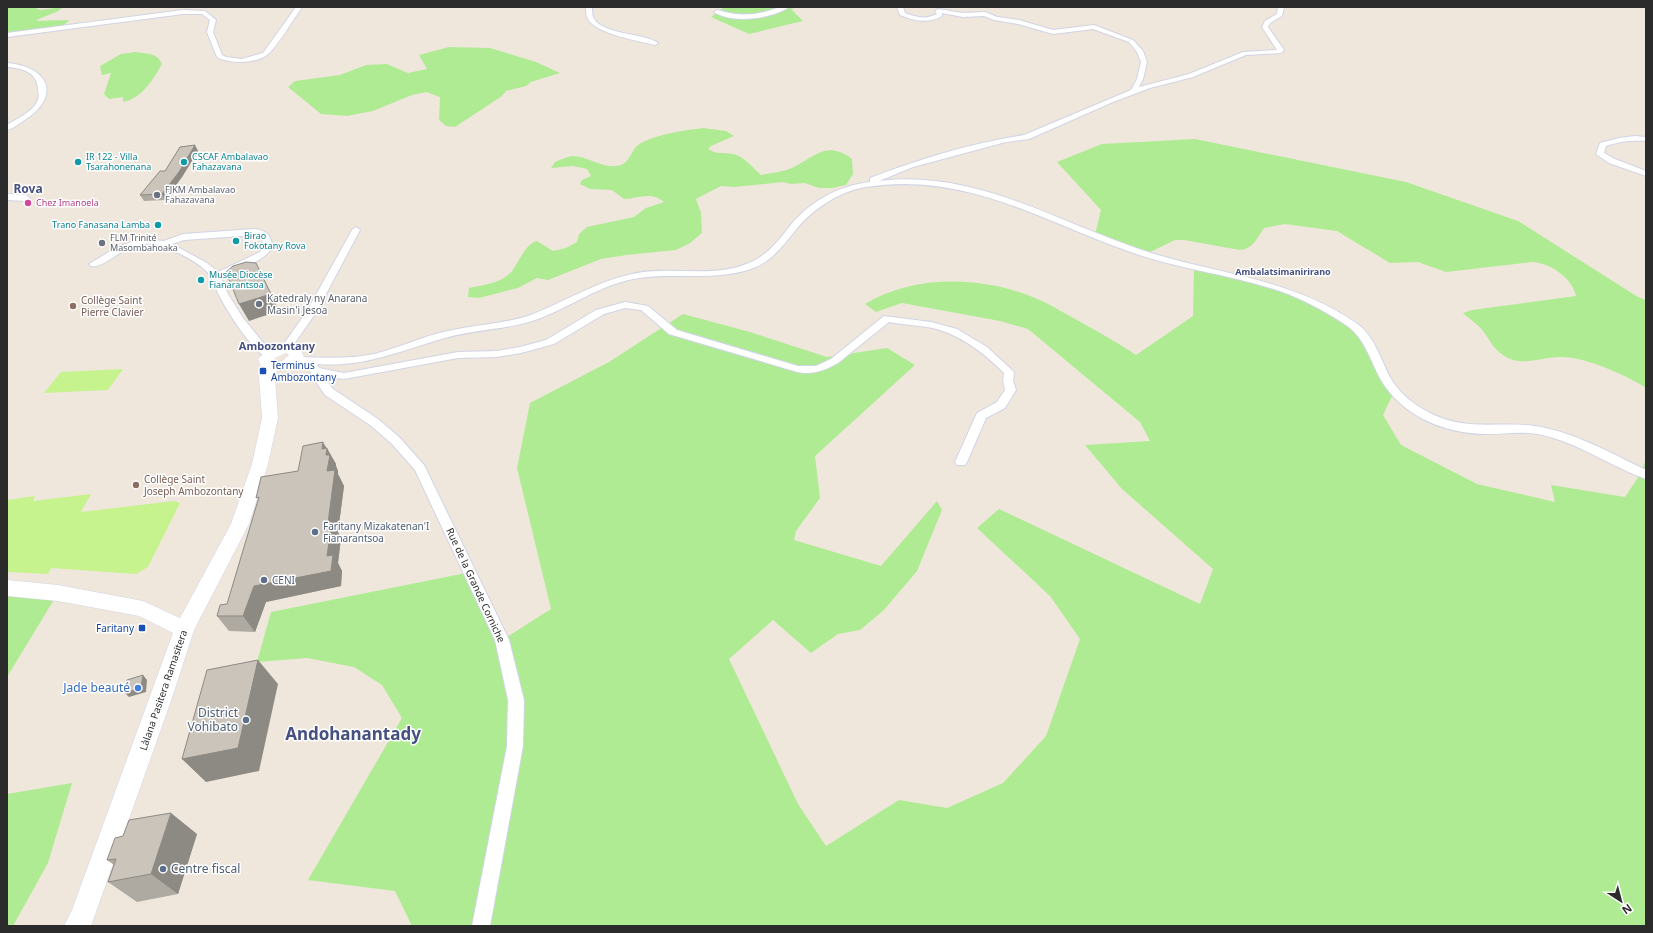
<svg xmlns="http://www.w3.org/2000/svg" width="1653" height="933" font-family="'Noto Sans',sans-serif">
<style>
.green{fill:#afeb92}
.pitch{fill:#c6f38d}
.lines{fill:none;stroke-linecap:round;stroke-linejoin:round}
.street-casing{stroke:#d1d4e5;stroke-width:2}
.secondary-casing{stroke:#d1d4e5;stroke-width:1}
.street{fill:#fff;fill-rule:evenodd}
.secondary{fill:#fff;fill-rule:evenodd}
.wall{fill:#aea9a1}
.shaded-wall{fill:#8d8983}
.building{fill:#cac4bb;stroke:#8d8983}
.culture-dot{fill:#0f9aa8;stroke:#fff;stroke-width:1.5}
.worship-dot{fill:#6b7280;stroke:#fff;stroke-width:1.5}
.hotel-dot{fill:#d1479c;stroke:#fff;stroke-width:1.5}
.education-dot{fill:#8d6e63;stroke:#fff;stroke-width:1.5}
.transit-dot{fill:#1a4fb4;stroke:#fff;stroke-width:1.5}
.service-dot{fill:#5c6f8a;stroke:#fff;stroke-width:1.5}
.shop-dot{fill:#3f7fe0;stroke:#fff;stroke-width:1.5}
.labels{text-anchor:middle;stroke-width:3;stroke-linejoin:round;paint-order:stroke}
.far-culture-label{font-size:9px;fill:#0d838f;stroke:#fff;text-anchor:start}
.far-worship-label{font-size:9px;fill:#5b616d;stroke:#fff;text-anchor:start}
.far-hotel-label{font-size:9px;fill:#b23c85;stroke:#fff;text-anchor:start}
.far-neighbourhood-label{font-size:9px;font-weight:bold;fill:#465081;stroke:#fff}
.worship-label{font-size:10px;fill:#5b616d;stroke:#fff;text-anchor:start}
.education-label{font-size:10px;fill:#785e54;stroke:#fff;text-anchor:start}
.transit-label{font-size:10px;fill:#164399;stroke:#fff;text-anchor:start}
.service-label{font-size:10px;fill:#4e5e75;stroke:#fff;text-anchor:start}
.street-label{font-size:10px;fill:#2b2b2b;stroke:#fff}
.neighbourhood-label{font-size:11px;font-weight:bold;fill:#465081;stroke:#fff}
.far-district-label{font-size:12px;font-weight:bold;fill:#465081;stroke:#fff}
.near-shop-label{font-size:12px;fill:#366cbe;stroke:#fff;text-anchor:end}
.near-service-label{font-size:12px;fill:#4e5e75;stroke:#fff;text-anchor:end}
.near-district-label{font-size:17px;font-weight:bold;fill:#465081;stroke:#fff}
</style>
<rect width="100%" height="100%" fill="#efe7dc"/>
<path class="green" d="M7,7H38L36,8L40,10L63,7C55,15 44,15 36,21L69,20L63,26L7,33Z
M724,7H799L791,9L803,21L749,34L711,17Z
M449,47L490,48L536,62L560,73L531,82L526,86L506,91L502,96L455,127L446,126L439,120L440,97L426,92L412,95L373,111L347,116L321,114L288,87L295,81L340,75L366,65L387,64L408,73L427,69L419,55Z
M135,52C146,54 157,52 162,64C153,80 142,98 123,102V97L109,99L104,94L111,73L102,75L100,66L121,54Z
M703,128L726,131L734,136L711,146L708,149C717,155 724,152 733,154C744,156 753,168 761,175C771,173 783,172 792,168C815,156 827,140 852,159L853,174L846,185L832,188H819L805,183L791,184L783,182L735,187L721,186L696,199L701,213L702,233L690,243L676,250L626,255L601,259L548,280L537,278L518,288L479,298L468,297L469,288C483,285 502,283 512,271C520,261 524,245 537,241L553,251L566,248L577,242L579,234L587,227L634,217L646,208L664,202C652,191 639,198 624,199L612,190L590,189L580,184L582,180L591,176L587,169L573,166L551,168L555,162C560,160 567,157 572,156C589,156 607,172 623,164C630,160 632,150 638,145C652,135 686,130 703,128Z
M1195,139L1406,182L1518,221L1638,297L1646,300V388C1627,375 1583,356 1560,357C1542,357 1525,366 1508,358C1494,351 1492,343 1483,331C1478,324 1469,319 1463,313L1472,310L1576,296C1572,278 1551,263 1532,262L1446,272L1418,262L1390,263L1337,231L1285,224L1264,228C1257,238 1253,249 1240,250L1184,240H1175L1146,254L1095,235L1101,210L1057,162L1102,144Z
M1194,265L1305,297L1360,331L1394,392L1383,415L1401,445L1477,484L1555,502L1551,485L1625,497L1641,473L1646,459V926H412L395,891L308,880L402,718L382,685L354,667L307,658L257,662L271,612L471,572L502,640L551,609L517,468L530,403L609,362L683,314L750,332L827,357L887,348L915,365L815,456L820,498L796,531L794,540L881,566L937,501L942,510L917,571L883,611L860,630L838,634L811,653L773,620L729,659L798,804L826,846L899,800L947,808L1003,783L1046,736L1080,639L1050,596L977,528L999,509L1200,604L1213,569L1122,489L1085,445L1150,441L1140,422L1028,329L1000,321L902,303L876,312L865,304C914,274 983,276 1035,298C1046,302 1057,309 1068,315C1091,328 1114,340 1136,355L1193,316Z
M7,588L58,593L7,677Z
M72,783L48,863L13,926H7V794Z"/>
<path class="pitch" d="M123,369L108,390L44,393L61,372Z
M91,494L81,512L174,501L180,503L148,567L136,574L51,568L48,574L7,572V500L35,496L33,501Z"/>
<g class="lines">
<defs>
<path id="street" d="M296,7H302C295,17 275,50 267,55C256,64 228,64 217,57L207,32L210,20L202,14H183L7,37V33L183,10L205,11L216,20L213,32L222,55L226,57L242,59L263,53Z
M586,7H592C592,11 592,16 594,19C604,35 645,33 658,43L655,45C639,41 596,34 588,19C586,16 586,11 586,7Z
M780,7H789C772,19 732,24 714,12L717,10C743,17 755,16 780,7Z
M897,7H903L905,13C915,17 926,20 937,14L935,11L938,9L963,13L985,12L997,17L1019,20L1053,30L1094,25L1133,40L1143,51L1147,62L1143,79L1139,87L1189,74L1243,52L1277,50L1262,27L1265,21L1277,14L1278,7H1284L1282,16L1270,23L1268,27L1284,50L1281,53L1246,55L1193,77L1150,88L1113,102L1029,139L1006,142L913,167L879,181C976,169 1058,223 1148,252C1221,275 1290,278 1356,323C1374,335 1380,358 1390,377C1399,394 1417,407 1434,415C1469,431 1500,421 1535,426C1574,432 1611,453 1646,470V479C1610,466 1577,442 1538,434C1521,431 1504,434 1487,434C1466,434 1442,429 1423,419C1406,410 1391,397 1381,380C1370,360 1365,338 1346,325C1328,313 1308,302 1288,294C1240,276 1188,271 1139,255C1046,224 969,171 866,187C840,191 815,208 798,227C786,242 774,259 756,267C717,283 673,271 633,279C599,286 570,307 538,319C508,330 476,329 445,338C402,350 364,368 317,364L319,368L344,373L458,352L497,351L520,347L546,340L596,310L625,302L648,306L677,330L798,366H816L831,359L884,316L931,322L957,329L987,347L1014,372L1013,381L1016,390L1005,408L986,418L967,462L965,465H957L955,462L977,413L997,402L1005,390L1003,381L1004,373C984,353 961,335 933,328C918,325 904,325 889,322L838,363C824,371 810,376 794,371L669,334L641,310L625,308L604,314L554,344L521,353L497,357L458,358L344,379L323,376L333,389L378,419L399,437L424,465L509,640L524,700L523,746L490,926H472L507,746L508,700L495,640L415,470L391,443L370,425L325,395L314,379L306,363H293L288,360L293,357C320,357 347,360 374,354C399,348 423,336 448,331C474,325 502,324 528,316C563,303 595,282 632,274C669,265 713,279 749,263C769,255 781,237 794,221C813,200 841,185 870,182V178C919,159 972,143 1024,135L1131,90L1137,79L1141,62L1137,52L1129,42L1093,29L1053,34L1018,24L994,20L984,16L963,17L942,13V16C928,24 914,21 900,15Z
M7,63C50,67 62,97 23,121C18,124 13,129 7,130V125C16,119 31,113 37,102C39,99 39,94 38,90C38,72 22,68 7,67Z
M1635,136L1646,137V141C1632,140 1619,141 1606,146L1604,153L1615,159L1646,171V176L1609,163L1596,154L1600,143L1619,138Z
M7,194L26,195L30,198L26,201L7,200Z
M356,227L360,230L317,311L290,350H282L281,348L307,311L352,230Z
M255,229C268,231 270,235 273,247C262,263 239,269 221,278L228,294L243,318L273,355L268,358C255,355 224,307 218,293C215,287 214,279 209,274C199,262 179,253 165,247C129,233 107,270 91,266L89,264L117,247L141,239L164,241L183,234ZM255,235L262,237L263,247L260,252L218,272L207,263L172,244L184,240Z"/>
<path id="secondary" d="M286,343L298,346L304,356L292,367L277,371L275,377L278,418L268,464L249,524L194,630L172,698L91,926H64L72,910L173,633L139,616L58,601L7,596V580L58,585L143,601L180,618L231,524L252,464L262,418L259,377L262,369L258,359L270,348ZM286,353L289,355L282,361L273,362L275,358Z"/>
</defs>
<use href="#street" class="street-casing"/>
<use href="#secondary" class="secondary-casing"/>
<use href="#street" class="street"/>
<use href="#secondary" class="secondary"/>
</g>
<path class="wall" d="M198,151L182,177L165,200L144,201L140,195L165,171Z
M326,448L336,464V466L338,471V474L344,486L338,532L341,538L338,563L342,571L341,586L266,602L255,632L229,631L217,616L227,604L298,471Z
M197,834L178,894L137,902L108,882L114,865L107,860Z"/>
<path class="shaded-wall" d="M195,145L198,151L182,177L165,200L162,194Z
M256,263L279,311L249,321L239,304Z
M323,442L327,449V448L336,464V466L338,471V474L344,486L338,532L341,538L338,563L342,571L341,586L266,602L255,632L243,616L254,586L327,556V471L322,449Z
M258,660L278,684L259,771L206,782L182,759Z
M143,675L147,680L146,692L129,697L125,693Z
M171,813L197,834L178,894L151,874Z"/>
<path class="building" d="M195,145L179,172L162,194L140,195L160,171H165L180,147Z
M246,262L256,263L271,294L239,304L226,272L233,266Z
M323,442L322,449L327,448L326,455H330L327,471L335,470L328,523L332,522L327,556L333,555L331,571L254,586L243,616H217L220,605L227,604L259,497L256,498L261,477L298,471L303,446Z
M258,660L238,748L182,759L207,670Z
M143,675L141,688L125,693L127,680Z
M171,813L151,874L108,882L116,859L107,860L115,838L123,836L129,820Z"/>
<g class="culture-dot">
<circle cx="78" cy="162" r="4"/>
<circle cx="184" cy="162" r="4"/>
<circle cx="158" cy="225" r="4"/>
<circle cx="236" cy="241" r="4"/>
<circle cx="201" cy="280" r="4"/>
</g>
<g class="worship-dot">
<circle cx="157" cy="195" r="4"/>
<circle cx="102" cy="243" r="4"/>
<circle cx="259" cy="304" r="4"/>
</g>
<circle class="hotel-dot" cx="28" cy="203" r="4"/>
<g class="education-dot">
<circle cx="73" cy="306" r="4"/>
<circle cx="136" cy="485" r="4"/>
</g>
<g class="transit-dot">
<rect x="259" y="367" width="8" height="8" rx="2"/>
<rect x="138" y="624" width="8" height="8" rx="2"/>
</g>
<g class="service-dot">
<circle cx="315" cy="532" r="4"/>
<circle cx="264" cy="580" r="4"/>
<circle cx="246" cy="720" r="4"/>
<circle cx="163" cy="869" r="4"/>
</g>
<circle class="shop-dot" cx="138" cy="688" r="4"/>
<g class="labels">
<g class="far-culture-label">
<text x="86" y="160">IR 122 - Villa<tspan x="86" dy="10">Tsarahonenana</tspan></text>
<text x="192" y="160">CSCAF Ambalavao<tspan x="192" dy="10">Fahazavana</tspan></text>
<text x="150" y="228" text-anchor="end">Trano Fanasana Lamba</text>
<text x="244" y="239">Birao<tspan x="244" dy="10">Fokotany Rova</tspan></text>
<text x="209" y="278">Musée Diocèse<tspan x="209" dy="10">Fianarantsoa</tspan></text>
</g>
<g class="far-worship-label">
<text x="165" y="193">FJKM Ambalavao<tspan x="165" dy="10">Fahazavana</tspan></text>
<text x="110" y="241">FLM Trinité<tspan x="110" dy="10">Masombahoaka</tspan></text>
</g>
<g class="far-hotel-label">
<text x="36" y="206">Chez Imanoela</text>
</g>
<g class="far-neighbourhood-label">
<text x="1283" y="275">Ambalatsimanirirano</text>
</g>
<g class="worship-label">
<text x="267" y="302">Katedraly ny Anarana<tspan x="267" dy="12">Masin'i Jesoa</tspan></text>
</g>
<g class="education-label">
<text x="81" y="304">Collège Saint<tspan x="81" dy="12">Pierre Clavier</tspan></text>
<text x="144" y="483">Collège Saint<tspan x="144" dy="12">Joseph Ambozontany</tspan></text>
</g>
<g class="transit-label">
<text x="271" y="369">Terminus<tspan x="271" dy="12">Ambozontany</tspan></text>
<text x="134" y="632" text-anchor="end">Faritany</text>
</g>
<g class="service-label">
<text x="323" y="530">Faritany Mizakatenan'I<tspan x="323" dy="12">Fianarantsoa</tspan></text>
<text x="272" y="584">CENI</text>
</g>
<g class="street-label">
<text transform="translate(476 585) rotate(65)" y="4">Rue de la Grande Corniche</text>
<text transform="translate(163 690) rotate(-71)" y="4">Làlana Pasitera Ramasitera</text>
</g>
<g class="neighbourhood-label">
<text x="277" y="350">Ambozontany</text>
</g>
<g class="far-district-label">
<text x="28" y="193">Rova</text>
</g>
<g class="near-shop-label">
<text x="130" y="692">Jade beauté</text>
</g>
<g class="near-service-label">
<text x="238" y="717">District<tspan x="238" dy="14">Vohibato</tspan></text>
<text x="171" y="873" text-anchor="start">Centre fiscal</text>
</g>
<g class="near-district-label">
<text x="353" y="740">Andohanantady</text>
</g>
</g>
<rect width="1653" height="933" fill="none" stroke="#2b2b2b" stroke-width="16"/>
<g transform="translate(1621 901) rotate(144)" stroke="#ffffff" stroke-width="3" paint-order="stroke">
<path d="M0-3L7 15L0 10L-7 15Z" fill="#2b2b2b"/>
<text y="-6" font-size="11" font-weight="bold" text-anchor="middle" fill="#2b2b2b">N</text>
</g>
</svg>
